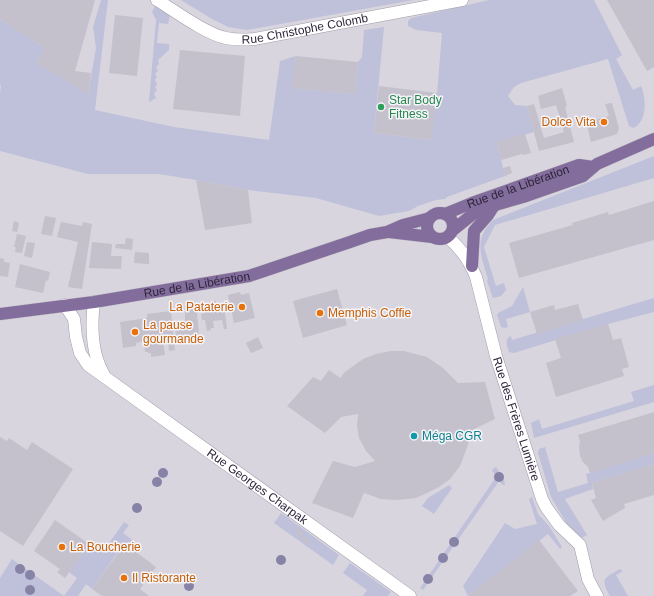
<svg xmlns="http://www.w3.org/2000/svg" width="654" height="596" font-family="Arial,sans-serif">
<style>
.built{fill:#d8d5df}
.green{fill:#bfc0da}
.building{fill:#c4c0cc}
.lines{fill:none;stroke-linecap:round;stroke-linejoin:round}
.minor-casing{stroke:#a09ba9;stroke-width:13}
.major-casing{stroke:#c5c2c8;stroke-width:13}
.minor{stroke:#fff;stroke-width:12}
.major{stroke:#836d9c;stroke-width:12}
.tree{fill:#8783a7}
.leisure-dot{fill:#2e9e5b;stroke:#f5f4f9;stroke-width:1.5}
.food-dot{fill:#e8710a;stroke:#f5f4f9;stroke-width:1.5}
.culture-dot{fill:#0f9aa8;stroke:#f5f4f9;stroke-width:1.5}
.labels{text-anchor:middle;stroke-width:3;stroke-linejoin:round;paint-order:stroke}
.street-label{font-size:12px;fill:#2f253b;stroke:#f5f4f9}
.leisure-label{font-size:12px;fill:#27864d;stroke:#f5f4f9;text-anchor:start}
.food-label{font-size:12px;fill:#c56008;stroke:#f5f4f9;text-anchor:start}
.culture-label{font-size:12px;fill:#0d838f;stroke:#f5f4f9;text-anchor:start}
</style>
<rect width="100%" height="100%" fill="#e6e4ec"/>
<path class="built" d="M0,0H654V596H0Z"/>
<path class="green" d="M101,0H108L95,110L174,127L269,140L280,61L296,56L293,88L355,94L358,62L362,57L364,30L384,27L374,133L430,140L437,93L442,33L416,30L408,26V21L411,18L489,0H594L622,55L616,59L633,90L641,86C646,98 648,122 633,128L629,126L608,59L521,83L514,87L508,96L515,105L527,106L534,132L497,143L505,176L447,197L445,199L436,200L418,206L409,211L379,216L316,198L248,190L196,180L159,174H88L0,151V94L1,85H0V19L45,48L37,63L88,94L96,48L93,27Z
M181,0H414L247,30L228,27L212,19Z
M155,6L170,15L168,24L159,23L157,43L169,44V50L158,60L159,64L156,67L158,71L155,74L157,77L155,80L157,85L155,87L157,90L154,94L156,98L149,102L156,20L152,12Z
M654,156V178L495,225L484,247L496,286L504,283L506,290L501,296L493,298L487,281L488,279C481,256 473,240 493,220Z
M523,287L530,312L506,319L508,327L505,328L501,327L497,315L498,313L512,306Z
M654,298V312L608,324L514,353L509,352C507,346 504,339 511,336L512,340Z
M654,385V402L534,438L531,423L539,419L542,429L634,401L631,392Z
M545,447L558,492L588,483L586,474L654,453V464L592,483L593,489L565,499L587,535L581,538L574,536L551,497L538,453L539,449Z
M496,467L504,479L505,485H503L499,481L423,590L420,588L496,477L492,470L494,468Z
M449,485L452,488L434,514L422,506L428,498Z
M532,497L538,514L549,526L562,547L560,549L548,534L468,596L463,586L505,523L515,529L537,524L529,499Z
M281,513L339,555L333,565L274,523Z
M124,522L129,525L123,533L136,543L129,553L121,548L92,589L86,584L78,596H0V578L12,559L64,596L77,578L69,572L89,544L102,553Z
M350,563L391,592L388,596H363L367,590L343,573Z
M620,569L623,571L616,575L628,596H610C600,578 604,578 620,569Z"/>
<path class="building" d="M0,0H95L75,71L91,73L88,94L37,63L45,48L0,19Z
M607,0H654V67L647,71Z
M115,15L143,18L137,76L109,73Z
M180,50L245,56L240,116L173,109Z
M296,56L358,62L355,94L292,88Z
M379,86L437,93L431,140L374,133Z
M562,88L567,106L565,107L574,142L539,151L527,106L534,104L544,138L564,132L556,105L541,109L538,96Z
M612,103L619,128L617,134L591,142L587,125L592,123L591,121L609,116L605,104Z
M525,134L531,153L523,155L522,154L501,160L497,142Z
M510,166L512,173L505,176L503,168Z
M196,180L248,190L252,223L205,230Z
M654,201V240L519,278L509,243L573,225L572,223L608,212L609,215Z
M45,216L56,218L52,236L41,234Z
M14,221L19,223L17,232L12,231Z
M61,222L82,226L83,222L92,224L82,289L68,287L78,242L57,237Z
M17,234L26,236L22,253L15,252L16,247H14Z
M126,238L133,239L132,250L115,248L116,244H125Z
M27,242L35,243L32,258L24,256Z
M92,242L112,244L111,256H122L121,269L89,268Z
M135,252L149,253V264L134,263Z
M0,258L4,259V262L10,263L8,277L0,276Z
M20,264L50,272L48,281L46,280L43,293L15,287Z
M337,289L347,325L303,338L293,301Z
M240,292L241,295L249,293L255,318L234,323L228,295Z
M216,301L217,305L224,304L227,329H224L222,320L213,321L214,328H211V330L207,331L205,320H202L201,314L205,313V309L208,308V305H210V302Z
M194,304L195,307H200V312L197,313L199,334L187,336V340L176,341L175,325L185,324V312H188L187,308H190L189,305Z
M578,304L583,320L537,334L530,312L554,305L555,310Z
M171,311L175,350L169,351L168,341L163,342L165,355L151,357V353H148V352H145L144,341L136,343V346L123,348L120,322L147,318V314Z
M608,324L613,340L621,338L629,367L622,369L624,376L556,397L546,363L561,358L555,339Z
M258,337L263,348L251,353L246,343Z
M391,351H404L427,357L443,368L458,383L485,382L495,419L470,431L469,442L460,466L450,479L439,487L427,493L416,498L398,500L381,499L364,493L353,518L312,503L333,461L355,467L375,461L366,451L359,438L357,426L358,414L341,417L325,433L287,406L313,377L321,381L329,370L340,378L345,372L363,359L376,354Z
M654,412V453L590,473L588,467L582,461L580,455L579,447L580,441L578,435Z
M0,437L7,441L9,438L27,450L32,442L73,469L23,546L0,531Z
M654,464V495L624,504L625,508L603,521L591,500L596,498L592,483Z
M55,520L89,544L65,578L57,572L60,569L34,551Z
M297,528L304,533L301,536L295,532Z
M303,535L310,540L307,544L300,539Z
M539,540L578,591L570,596H468Z
M122,548L129,553L132,549L156,567L140,589L149,596H102L92,589Z"/>
<g class="lines">
<defs>
<g id="minor">
<path id="s1" d="M157,0C175,11 206,34 226,38C235,40 244,40 254,39L462,0"/>
<path id="s2" d="M448,237C461,249 470,261 476,277L496,356L542,499L546,507L559,525L580,545L588,579L597,596"/>
<path d="M94,302C91,326 91,353 104,375"/>
<path id="s3" d="M65,305L74,319L76,337L80,353L88,365L410,596"/>
</g>
<g id="major">
<circle cx="440" cy="226" r="13"/>
<path id="s4" d="M445,214L472,203L579,165L593,167"/>
<path d="M453,230L478,210L523,197L583,176L597,164L654,139"/>
<path d="M389,232L432,237"/>
<path d="M472,266L474,231L488,215L495,204"/>
<path id="s5" d="M0,314L94,302L249,276L350,242L370,235L387,232L403,225L430,218"/>
</g>
</defs>
<use href="#minor" class="minor-casing"/>
<use href="#major" class="major-casing"/>
<use href="#minor" class="minor"/>
<use href="#major" class="major"/>
</g>
<g class="tree">
<circle cx="163" cy="473" r="5"/>
<circle cx="499" cy="477" r="5"/>
<circle cx="157" cy="482" r="5"/>
<circle cx="137" cy="508" r="5"/>
<circle cx="454" cy="542" r="5"/>
<circle cx="443" cy="558" r="5"/>
<circle cx="281" cy="560" r="5"/>
<circle cx="20" cy="569" r="5"/>
<circle cx="30" cy="575" r="5"/>
<circle cx="428" cy="579" r="5"/>
<circle cx="189" cy="586" r="5"/>
<circle cx="30" cy="590" r="5"/>
</g>
<circle class="leisure-dot" cx="381" cy="107" r="4"/>
<g class="food-dot">
<circle cx="604" cy="122" r="4"/>
<circle cx="242" cy="307" r="4"/>
<circle cx="320" cy="313" r="4"/>
<circle cx="135" cy="332" r="4"/>
<circle cx="62" cy="547" r="4"/>
<circle cx="124" cy="578" r="4"/>
</g>
<circle class="culture-dot" cx="414" cy="436" r="4"/>
<g class="labels">
<g class="street-label">
<text dy="4" stroke="none"><textPath href="#s1" startOffset="159">Rue Christophe Colomb</textPath></text>
<text dy="4" stroke="none"><textPath href="#s4" startOffset="78">Rue de la Libération</textPath></text>
<text dy="4" stroke="none"><textPath href="#s5" startOffset="199">Rue de la Libération</textPath></text>
<text dy="4" stroke="none"><textPath href="#s2" startOffset="197">Rue des Frères Lumière</textPath></text>
<text dy="4" stroke="none"><textPath href="#s3" startOffset="274">Rue Georges Charpak</textPath></text>
</g>
<g class="leisure-label">
<text x="389" y="104">Star Body<tspan x="389" dy="14">Fitness</tspan></text>
</g>
<g class="food-label">
<text x="596" y="126" text-anchor="end">Dolce Vita</text>
<text x="234" y="311" text-anchor="end">La Pataterie</text>
<text x="328" y="317">Memphis Coffie</text>
<text x="143" y="329">La pause<tspan x="143" dy="14">gourmande</tspan></text>
<text x="70" y="551">La Boucherie</text>
<text x="132" y="582">Il Ristorante</text>
</g>
<g class="culture-label">
<text x="422" y="440">Méga CGR</text>
</g>
</g>
</svg>
